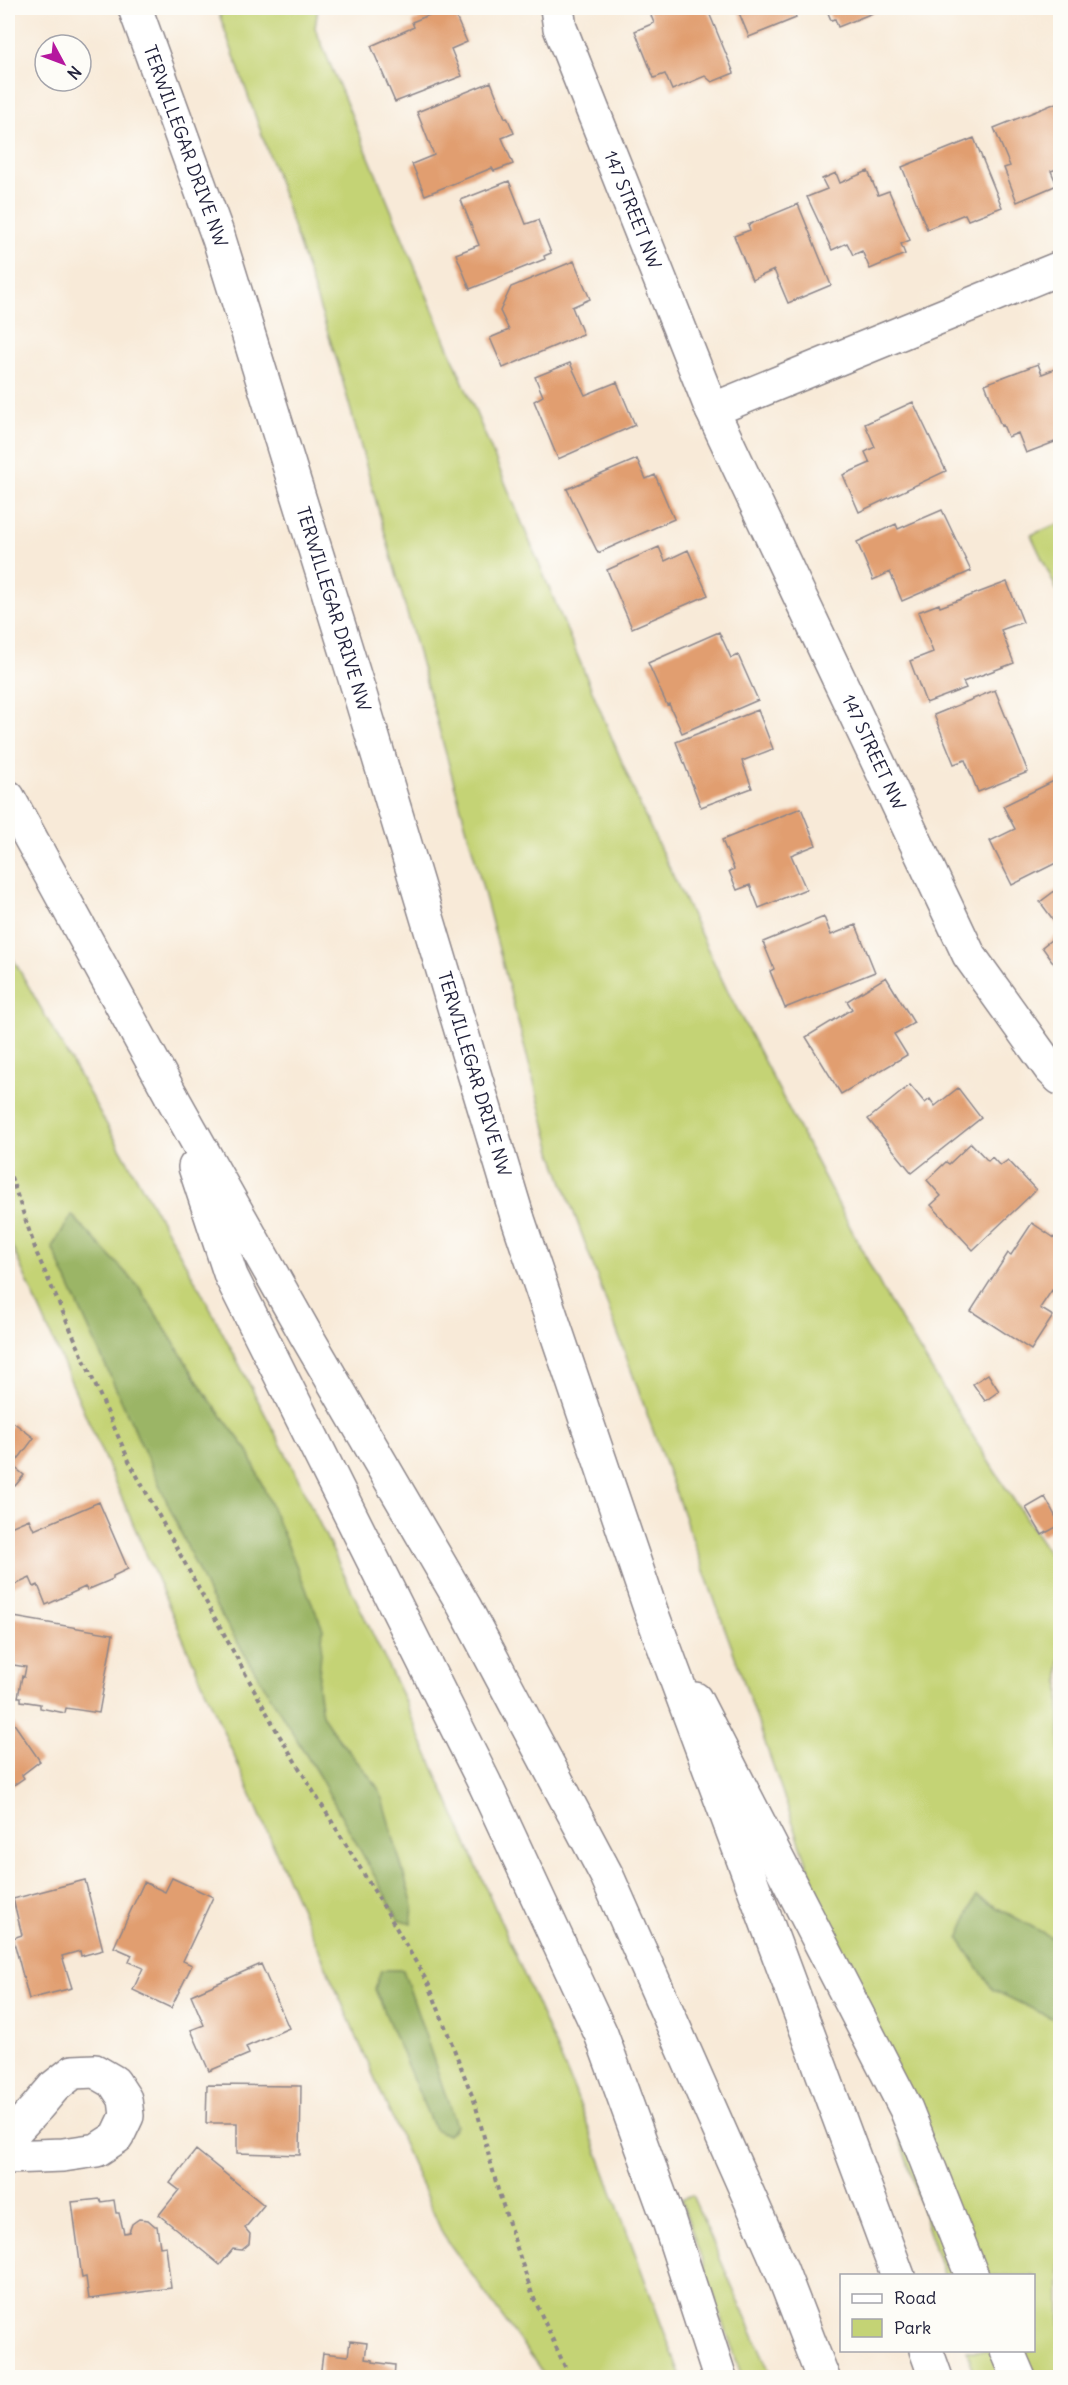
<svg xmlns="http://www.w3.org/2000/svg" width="1068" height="2385" font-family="Delius,sans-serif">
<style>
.green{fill:#c4d375;stroke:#737a58;stroke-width:1.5}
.forest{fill:#9bb566;stroke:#5e6c50;stroke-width:1.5}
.building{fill:#e19e6f}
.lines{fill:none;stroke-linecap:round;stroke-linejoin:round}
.minor-casing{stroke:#8d868a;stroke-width:36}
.major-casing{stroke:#8d868a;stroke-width:36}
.highway-casing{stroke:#8d868a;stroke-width:36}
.path{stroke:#8d868a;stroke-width:4;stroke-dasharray:4.5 4.5;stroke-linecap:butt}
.minor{stroke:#fff;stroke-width:33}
.major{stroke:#fff;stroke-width:33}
.highway{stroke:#fff;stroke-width:33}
.labels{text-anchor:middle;stroke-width:4.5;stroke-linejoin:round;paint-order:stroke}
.street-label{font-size:18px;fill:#22223b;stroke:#fdfcf7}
</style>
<rect width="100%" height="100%" fill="#fdfcf7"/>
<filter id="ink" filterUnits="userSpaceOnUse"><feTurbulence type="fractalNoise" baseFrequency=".0167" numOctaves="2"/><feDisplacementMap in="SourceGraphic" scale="12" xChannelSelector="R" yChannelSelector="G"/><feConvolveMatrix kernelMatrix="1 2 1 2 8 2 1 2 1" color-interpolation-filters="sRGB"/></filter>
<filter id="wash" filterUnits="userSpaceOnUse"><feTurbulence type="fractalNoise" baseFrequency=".008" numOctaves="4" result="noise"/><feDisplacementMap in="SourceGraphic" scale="24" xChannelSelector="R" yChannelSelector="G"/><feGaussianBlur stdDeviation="1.35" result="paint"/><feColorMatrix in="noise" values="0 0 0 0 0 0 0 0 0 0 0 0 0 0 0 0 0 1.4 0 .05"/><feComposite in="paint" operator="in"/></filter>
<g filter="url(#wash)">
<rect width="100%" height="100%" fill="#f8ead8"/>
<path class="green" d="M217,8H318L315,28L642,810L726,988L887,1298L994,1470L1060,1570V2377H976L967,2351L1034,2350V2276L943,2275L866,2032L732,1648L553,1155L477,866L338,364L278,180Z
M1060,523V597L1031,535Z
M8,950L201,1291L291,1464L400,1691L574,2089L681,2377H546L443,2235L8,1237Z
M692,2195L772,2377H742L681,2199Z"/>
<path class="forest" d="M72,1215L139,1287L209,1399L248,1451L323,1629L318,1686L322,1715L337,1737L379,1788L413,1906L411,1924L399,1920L319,1776L210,1597L52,1247Z
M976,1896L1060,1942V2022L993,1990L959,1939Z
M381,1970H403L456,2126L448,2135L434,2129L375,1989Z"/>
<g id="blocks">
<path class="building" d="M446,8H452L467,42L451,49L462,76L395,102L371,46L414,27L412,22Z
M648,8H707L734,73L712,82L705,76L672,90L665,74L654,78L635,31L654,23Z
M737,8H792L796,18L749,37Z
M826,8H885L838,27L835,19L831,20Z
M491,82L505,118L507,117L514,133L502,138L513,164L494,171L492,168L425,195L412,164L434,155L417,112Z
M1056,103L1060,114V168L1051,171L1057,185L1017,202L1004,168L1010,166L994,128Z
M974,138L1002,207L968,220L965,214L927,229L902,167Z
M868,171L878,195L889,191L910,240L901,244L905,254L870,269L862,251L853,255L847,243L832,250L807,197L827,189L822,179L836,173L840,183Z
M509,181L526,224L538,220L551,253L544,256L545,259L470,289L456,254L479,245L461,200Z
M798,204L831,285L788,303L774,270L752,280L734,236L750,230L748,225Z
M574,261L590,299L572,307L583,334L503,368L490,338L509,330L500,311L511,287Z
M570,363L585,395L617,382L635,425L558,459L534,401L543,396L535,377Z
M1038,364L1042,374L1060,367V440L1026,453L1018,433L1008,437L1003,425L1001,426L985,384Z
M913,402L946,471L859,512L843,475L870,463L865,452L875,447L865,424Z
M637,459L646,479L655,475L674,519L598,553L567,489Z
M942,510L971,571L902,601L890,572L873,580L857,542L896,524L898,529Z
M659,547L665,561L688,550L708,595L632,628L607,570Z
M1007,582L1023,622L1001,630L1014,663L963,682L966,688L926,703L910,661L933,652L918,612L939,604L940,607Z
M719,632L731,658L738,655L758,700L682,733L669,704L667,705L648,663Z
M995,690L1028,772L978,792L965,760L954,764L934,715Z
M758,710L773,749L742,761L752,788L701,807L676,742Z
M1060,778V861L1012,885L990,841L1015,829L1003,806Z
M801,808L816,845L791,855L806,889L759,908L750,885L737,890L729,871L734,869L722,840Z
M1060,887V929L1040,902Z
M824,917L831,935L856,925L875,972L785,1008L770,971L774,969L763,942Z
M1060,933V972L1042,947Z
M886,977L914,1023L894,1034L907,1055L841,1094L806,1037L852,1009L847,1001Z
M910,1085L925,1103L930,1099L935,1106L958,1088L981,1118L912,1173L868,1119Z
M971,1143L988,1161L992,1157L1000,1166L1008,1160L1036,1190L973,1250L931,1205L941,1196L927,1180L946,1162L949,1164Z
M1032,1223L1056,1239L1060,1232V1296L1052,1290L1040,1308L1053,1316L1031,1350L971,1311L1008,1253L1011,1255Z
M988,1374L999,1391L985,1401L973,1384Z
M13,1422L34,1438L13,1466L24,1475L15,1486L8,1481V1430Z
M1045,1497L1060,1525L1042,1535L1026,1508Z
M99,1502L128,1569L113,1576V1579L87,1590L85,1587L46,1605L38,1585L34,1587L30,1578L8,1588V1528L29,1519L34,1530Z
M8,1616L113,1634L99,1713L66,1708L65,1713L40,1708V1704L21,1701V1697H18L22,1676L24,1677L26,1667L8,1664Z
M8,1715L40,1761L22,1775L24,1778L8,1789Z
M172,1878L213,1897L183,1961L192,1965L171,2008L133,1990L143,1968L129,1962L132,1955L114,1947L144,1882L165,1892Z
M85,1880L103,1950L81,1956L80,1951L62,1956L72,1988L29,1999L13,1938L22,1935L13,1899Z
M261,1964L289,2028L246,2047L249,2054L209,2071L191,2030L204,2025L191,1995Z
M207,2085L301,2086L300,2155L237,2153V2123H206Z
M196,2150L264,2205L245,2228L250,2234L249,2244L242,2250L233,2249L220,2265L159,2215L179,2190L170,2183Z
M100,2199L101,2202L114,2200L116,2213H119L124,2233L129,2232L132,2224L139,2219L148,2220L155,2226H157L160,2247L166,2246L171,2288L89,2299L86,2277L82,2278L72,2202Z
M8,2232H9L12,2272H8Z
M8,2305H9L10,2311H12L13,2323H10L12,2353L8,2354Z
M350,2341L367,2343L365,2359L373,2360V2362L395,2365L394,2378H320L323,2353L348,2356Z
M8,2370H12V2378H8Z"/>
</g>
</g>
<g filter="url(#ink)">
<use href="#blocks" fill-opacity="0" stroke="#8d868a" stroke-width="1.5"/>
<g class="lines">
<defs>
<g id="minor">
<path id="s1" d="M557,8L560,28L712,410L969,955L1050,1068L1060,1078"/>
<path d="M712,410L1060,268"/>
<path d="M695,1699L906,2109L972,2276"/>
<path d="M8,2138L37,2107L54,2087L73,2072L95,2071L114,2082L125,2099L127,2116L117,2137L97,2150L63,2155L8,2157"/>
<path d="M1007,2350L1019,2378"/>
</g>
<g id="major">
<path id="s2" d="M135,8L219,239L358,688L517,1216"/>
<path d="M8,797L172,1097"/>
</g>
<path id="highway" d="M172,1097L306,1335L464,1606L607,1876L781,2269L823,2378
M195,1167L231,1276L485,1784L601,2034L668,2218L720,2378
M517,1216L652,1614L898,2276
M926,2350L936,2378"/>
</defs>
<use href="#minor" class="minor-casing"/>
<use href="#major" class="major-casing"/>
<use href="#highway" class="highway-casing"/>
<path class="path" d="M8,1168L37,1254L130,1463L279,1735L387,1912L429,1985L475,2103L498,2190L532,2294L570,2378"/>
<use href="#minor" class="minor"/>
<use href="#major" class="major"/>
<use href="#highway" class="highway"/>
</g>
</g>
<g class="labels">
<g class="street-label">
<text dy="6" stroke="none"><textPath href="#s2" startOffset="147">TERWILLEGAR DRIVE NW</textPath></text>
<text dy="6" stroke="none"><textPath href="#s1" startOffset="216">147 STREET NW</textPath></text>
<text dy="6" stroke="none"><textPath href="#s2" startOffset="633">TERWILLEGAR DRIVE NW</textPath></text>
<text dy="6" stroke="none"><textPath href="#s1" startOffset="810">147 STREET NW</textPath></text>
<text dy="6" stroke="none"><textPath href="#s2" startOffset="1119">TERWILLEGAR DRIVE NW</textPath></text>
</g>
</g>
<rect width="1068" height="2385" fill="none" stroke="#fdfcf7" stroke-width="30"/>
<rect x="840" y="2274" width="195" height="78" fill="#fdfcf7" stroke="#a5a5ac" stroke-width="1.5"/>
<rect x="852" y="2294" width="30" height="9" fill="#ffffff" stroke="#a5a5ac" stroke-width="1.5"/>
<text x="894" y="2304" font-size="18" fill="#22223b">Road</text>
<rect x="852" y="2319" width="30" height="18" fill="#c4d375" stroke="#a5a5ac" stroke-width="1.5"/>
<text x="894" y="2334" font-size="18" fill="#22223b">Park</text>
<g transform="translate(63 63) rotate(131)"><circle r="28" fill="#fdfcf7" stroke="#a5a5ac" stroke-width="1.5"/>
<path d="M0-4.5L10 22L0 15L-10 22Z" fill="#b5179e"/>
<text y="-9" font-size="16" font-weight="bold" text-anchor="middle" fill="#22223b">N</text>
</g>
</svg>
